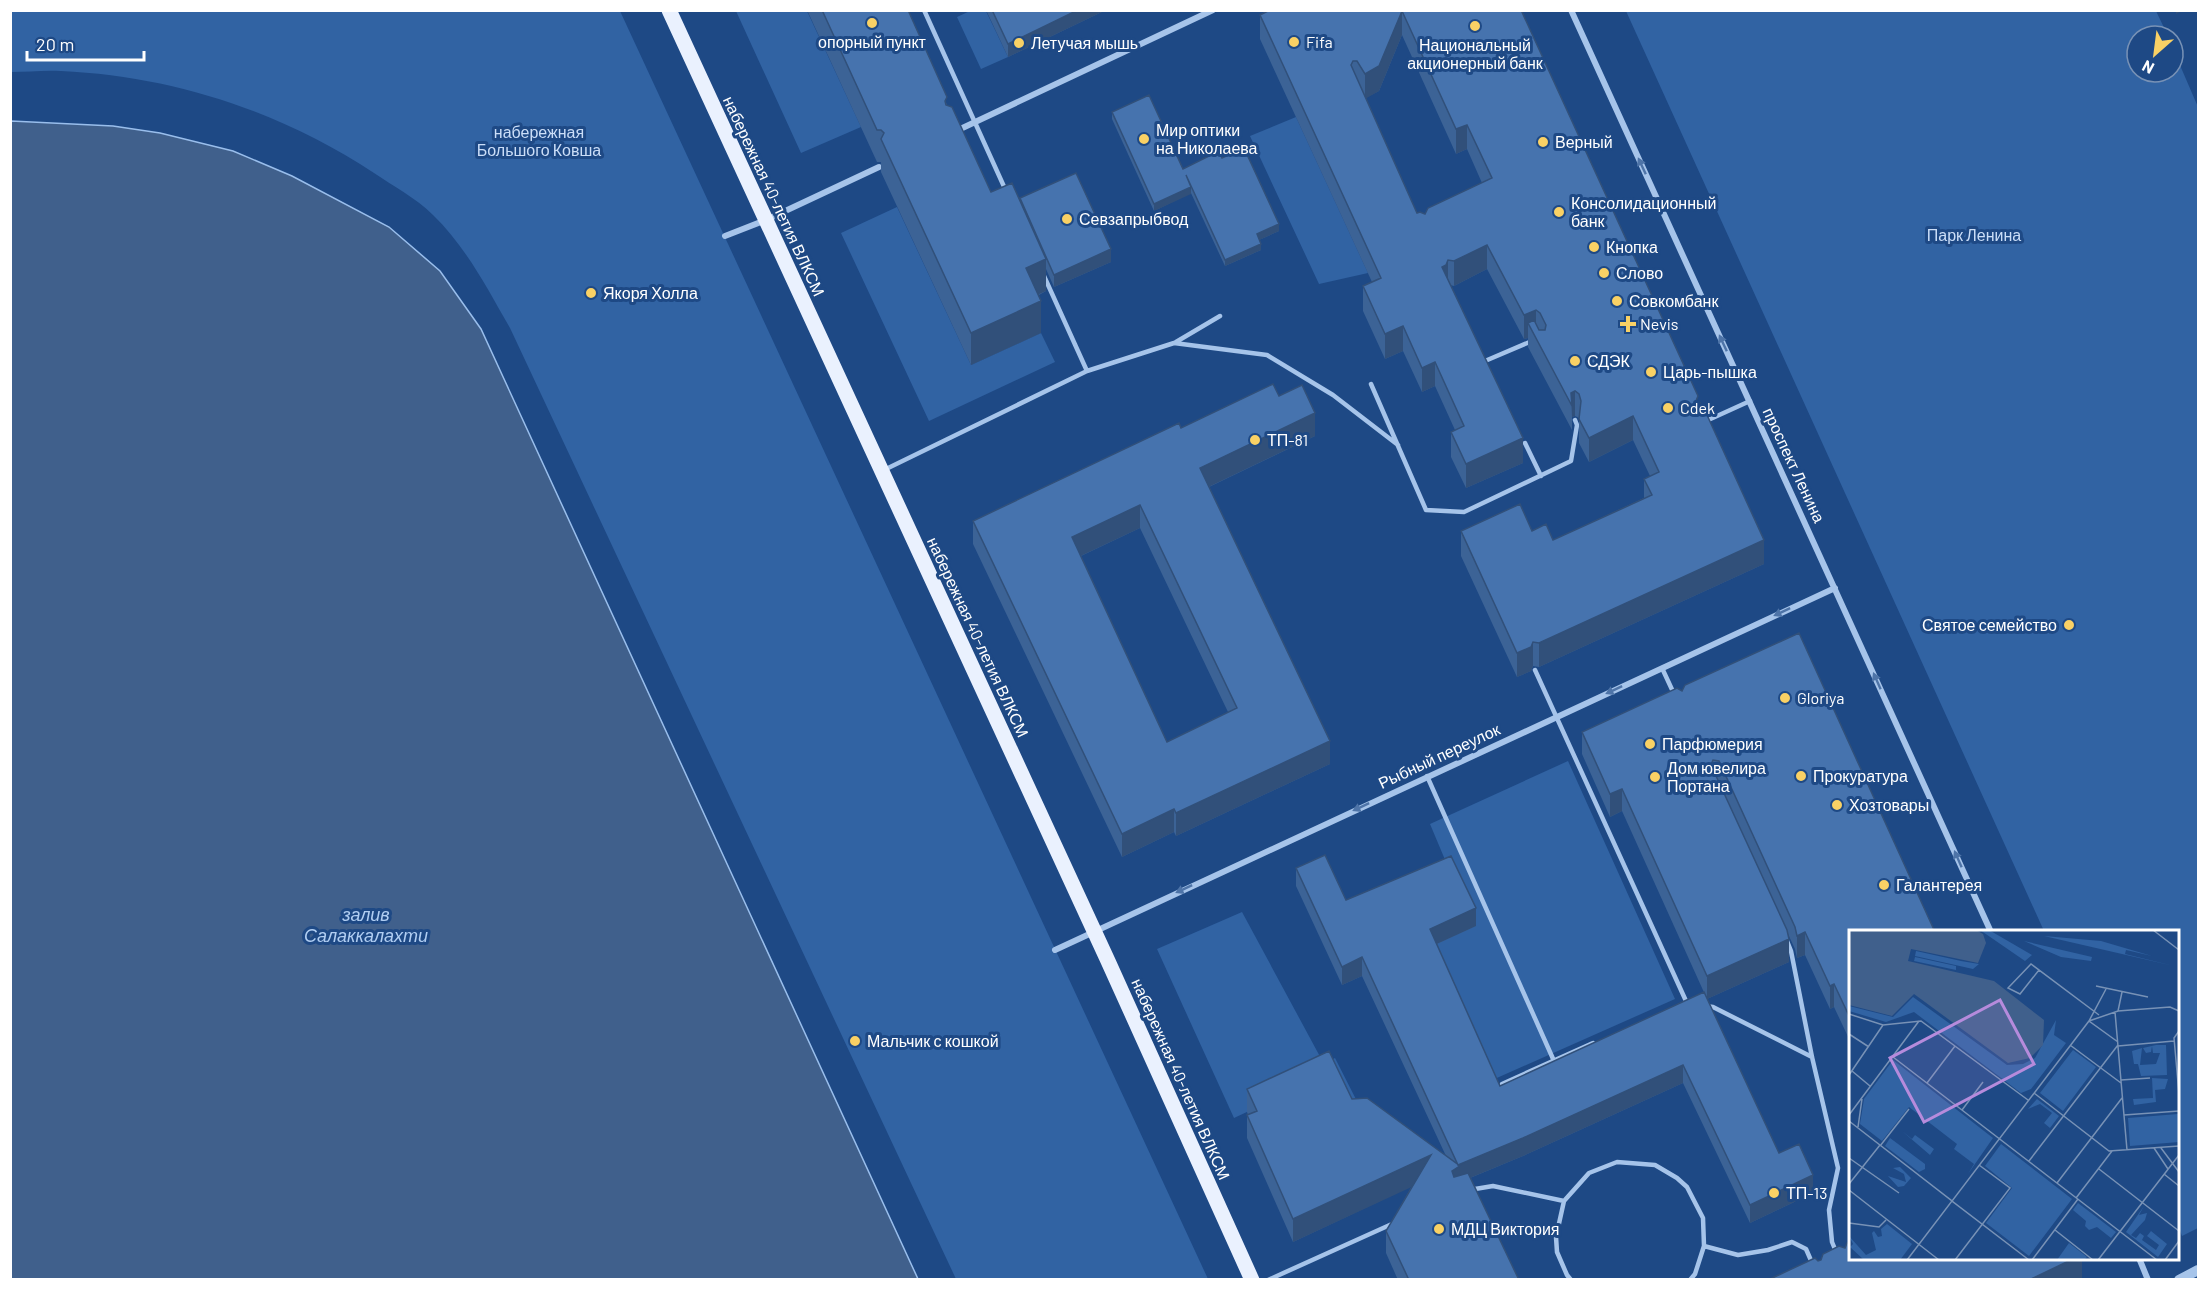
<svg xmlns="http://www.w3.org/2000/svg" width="2209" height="1290" font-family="Barlow,sans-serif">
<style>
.green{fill:#3163a3}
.water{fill:#40608c;stroke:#99beec;stroke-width:1.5}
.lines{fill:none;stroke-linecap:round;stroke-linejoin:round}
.service{stroke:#a6c4ea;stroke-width:4.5}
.minor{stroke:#a6c4ea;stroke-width:6}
.tertiary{stroke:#a6c4ea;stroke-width:10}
.primary{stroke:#eaf1fe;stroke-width:15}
.wall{fill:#3c6396;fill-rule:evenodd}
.shaded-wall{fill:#31507a}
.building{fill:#4673ae;stroke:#31507a;stroke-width:1.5;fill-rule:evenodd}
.oneway{fill:#4e74a8}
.poi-dot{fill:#f9d165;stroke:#1e4985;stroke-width:2}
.labels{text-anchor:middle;stroke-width:6;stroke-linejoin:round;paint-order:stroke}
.poi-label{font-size:16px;fill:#fff;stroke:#1e4985;text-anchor:start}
.park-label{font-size:16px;fill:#cbdef8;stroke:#1e4985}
.street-label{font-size:16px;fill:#fff;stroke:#1e4985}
.water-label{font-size:18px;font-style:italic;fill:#b1cef2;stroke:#1e4985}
.inset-road{fill:none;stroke:#7892b6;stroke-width:1.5}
.view{fill:#b68bdc;fill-opacity:0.15;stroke:#b68bdc;stroke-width:3}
.inset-edge{fill:none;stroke:#fff;stroke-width:3}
</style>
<rect width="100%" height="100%" fill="#1e4985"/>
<path class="green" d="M10,11H620L1208,1279H956L510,328C487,288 466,247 433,215C416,198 393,186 374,173C280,111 172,76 61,71C44,70 27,72 11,72Z
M736,11H807L861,127L801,153Z
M970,11H986L1008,57L981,69L957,17Z
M1626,11H2156L2168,36H2137V72H2173V49L2198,107V1228L2182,1236L2178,1225V932L2044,931Z
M1296,117L1368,273L1319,284L1250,136Z
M897,207L971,365L1041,333L1055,362L929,421L841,233Z
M1568,761L1675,999L1490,1081L1430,947L1451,874L1430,824Z
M1242,912L1324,1064L1335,1058L1367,1121L1328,1074L1234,1118L1157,949Z"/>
<path class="water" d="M11,121L113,126L160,133L233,151L292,176L389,227L440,271L481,329L918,1279H11Z"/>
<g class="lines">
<path class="service" d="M924,10L1006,191
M1044,276L1087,371
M1176,342L1220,316
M1485,361L1532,341
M1371,384L1426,510L1464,512L1571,461L1577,425L1575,420
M1706,421L1750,401
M1525,443L1541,476
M884,470L1087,371L1174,343L1267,355L1333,395L1398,445
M1662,668L1675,696
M1535,670L1686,1001
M1427,776L1554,1061
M1787,941L1791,951L1812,1057L1838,1168L1829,1210L1832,1242L1837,1254
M1706,1006L1713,1007L1812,1057
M1502,1084L1593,1043
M1469,1190L1493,1186L1564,1201
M1704,1246L1738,1255L1768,1250L1792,1242L1806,1249L1813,1265
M1268,1280L1392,1224
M1571,1280L1567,1275L1557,1252L1556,1237L1564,1201L1589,1173L1617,1162L1655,1165L1677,1178L1687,1187L1703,1218L1704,1246L1695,1274L1690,1280"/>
<path class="minor" d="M1571,10L1991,932
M956,131L1213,10
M725,236L766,220L879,167
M1055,950L1835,588
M2139,1258L2148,1280"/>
<path class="tertiary" d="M2179,1280L2198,1270"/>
<path class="primary" d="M669,10L1108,961L1252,1280"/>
</g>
<path class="wall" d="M807,10H908L947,105L991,192L1020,201V198L1111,262L1054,287L1046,269V291L1039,295L1041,333L971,365L881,172V162H877Z
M986,10H1106L1008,57Z
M1270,10H1521L1698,402L1764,564L1539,667L1533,666L1531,671L1517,677L1461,556V531H1532L1553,540L1644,498V479L1650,476L1633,440L1589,462L1579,443V418L1575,416L1572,417V430L1528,347V338L1524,339L1487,269L1454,286L1450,285L1523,463L1466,488L1451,457V432L1455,430L1435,386L1422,392L1403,351L1385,359L1363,311V286L1372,282L1260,39V15ZM1402,35L1456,154L1467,149L1482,183L1425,214L1417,213L1365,98L1379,91Z
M1112,112L1183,169L1222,158L1279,231L1259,240L1261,250L1225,266L1191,193L1154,211L1112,119Z
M1279,396L1315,436L1209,487L1330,764L1176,836L1174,832L1122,857L973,544V521L1181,428ZM1140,528L1228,712L1167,742L1081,556Z
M1677,688L1851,932V1043L1834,1007L1830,1009L1805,955L1797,958L1795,949L1787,932L1789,962L1707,999L1622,811L1610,817L1582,754V732Z
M1296,868L1346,900L1476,926L1437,944L1500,1086L1704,992L1779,1153L1813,1193L1750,1223L1683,1083L1523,1156L1470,1178L1519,1280H1398L1386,1253V1231L1412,1186L1293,1242L1247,1138V1115H1248L1247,1112V1089L1352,1099L1446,1156L1362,976L1342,985L1296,886Z"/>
<path class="shaded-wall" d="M1078,10H1106L1008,57V44Z
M2176,10H2184L2176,14Z
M1402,11V35L1379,91L1365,99V74Z
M1467,125V149L1456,154V129Z
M1191,187V194L1154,211V204Z
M1279,224V231L1257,241V234Z
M1261,244V250L1225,266V260Z
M1487,245V269L1454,286V261Z
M1111,249V262L1054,287V275Z
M1046,259V291L1026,300V268Z
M1448,260V284L1442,267Z
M1041,301V333L971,365V333Z
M1536,310V335L1528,323V338L1524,339V315Z
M1403,326V351L1385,359V334Z
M1435,362V386L1422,392V368Z
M1575,391V416L1572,417L1571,393Z
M1315,413V436L1200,491V468Z
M1633,416V440L1589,462V438Z
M1523,438V463L1466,488V464Z
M1140,505V528L1072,560V537Z
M1764,540V564L1539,667V643Z
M1533,642V666L1531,671L1517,677V653Z
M1330,741V764L1176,836V813Z
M1622,789V811L1610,817V794Z
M1174,809V832L1122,857V834Z
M1476,908V926L1430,947V929Z
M1805,932V955L1797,958V936Z
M1789,939V962L1707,999V976Z
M1362,957V976L1342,985V967Z
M1834,984V1007L1830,1009V986Z
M1683,1065V1083L1523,1156L1460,1182L1452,1194V1171L1458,1165Z
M1431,1155V1178L1293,1242V1219Z
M1813,1175V1193L1750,1223V1205Z
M2075,1258H2082V1278L2079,1280H2029Z"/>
<path class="building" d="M822,10H908L947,97L945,101L946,105L952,107L991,192L1012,183L1046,259L1026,268L1041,301L971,333L881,139L884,133L881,130H877Z
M992,10H1078L1008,44Z
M1270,10H1521L1698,396L1696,401L1702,404L1764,540L1539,643L1533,642L1531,647L1517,653L1461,531L1520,504L1532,531L1546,524L1553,540L1652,495L1644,479L1659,472L1633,416L1589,438L1579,419L1581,401L1579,394L1575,391L1571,393L1572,406L1528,323L1534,320L1539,330H1545L1546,325L1540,313L1536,310L1524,315L1487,245L1454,261L1448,260L1446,265L1442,267L1523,438L1466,464L1451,432L1464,426L1435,362L1422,368L1403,326L1385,334L1363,286L1381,278L1260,15ZM1402,11L1456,129L1467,125L1492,178L1428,208L1425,214L1420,212L1417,213L1351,65L1353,61H1357L1365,74L1379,66Z
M1149,95L1183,169L1219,151L1222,158L1244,148L1279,224L1257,234L1261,244L1225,260L1186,175L1191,187L1154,204L1112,112Z
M1076,173L1111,249L1054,275L1020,198Z
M1273,384L1279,396L1302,385L1315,413L1200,468L1330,741L1176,813L1174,809L1122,834L973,521L1179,423L1181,428ZM1140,505L1237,708L1167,742L1072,537Z
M1799,633L1935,932H1851V1020L1834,984L1830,986L1805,932L1797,936L1795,927L1719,761L1713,760L1711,765L1787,930L1789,939L1707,976L1622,789L1610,794L1582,732L1677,688L1682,691L1685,685Z
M1325,855L1346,900L1451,856L1476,908L1430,929L1500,1086L1704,992L1779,1153L1799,1144L1813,1175L1750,1205L1683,1065L1523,1138L1458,1165L1362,957L1342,967L1296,868Z
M1329,1051L1352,1099L1367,1098L1460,1166L1452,1171L1454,1177L1468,1173L1519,1280H1409L1386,1231L1431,1155L1293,1219L1247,1115L1257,1111L1247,1089Z
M1851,1241V1258H2075L2029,1280H1768L1815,1258L1818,1261L1821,1260L1823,1254L1839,1246L1845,1248L1847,1243Z"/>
<defs><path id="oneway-solid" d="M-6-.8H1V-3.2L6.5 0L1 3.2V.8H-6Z" transform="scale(1.5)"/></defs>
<g class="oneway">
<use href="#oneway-solid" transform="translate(1642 166) rotate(-115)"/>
<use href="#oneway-solid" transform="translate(1723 343) rotate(-115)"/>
<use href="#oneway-solid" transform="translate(1782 612) rotate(155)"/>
<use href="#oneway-solid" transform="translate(1877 681) rotate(-114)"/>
<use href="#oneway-solid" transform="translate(1614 690) rotate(155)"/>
<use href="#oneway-solid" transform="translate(1361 807) rotate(155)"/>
<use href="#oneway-solid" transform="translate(1958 859) rotate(-114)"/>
<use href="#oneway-solid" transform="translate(1184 889) rotate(155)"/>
</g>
<g class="poi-dot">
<circle cx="872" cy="23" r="6"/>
<circle cx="1475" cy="26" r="6"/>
<circle cx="1294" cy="42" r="6"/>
<circle cx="1019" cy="43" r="6"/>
<circle cx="1144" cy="139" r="6"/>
<circle cx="1543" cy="142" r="6"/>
<circle cx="1559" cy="212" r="6"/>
<circle cx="1067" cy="219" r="6"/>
<circle cx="1594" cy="247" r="6"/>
<circle cx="1604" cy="273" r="6"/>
<circle cx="591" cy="293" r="6"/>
<circle cx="1617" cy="301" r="6"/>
<path d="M1625 315h6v6h6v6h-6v6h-6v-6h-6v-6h6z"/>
<circle cx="1575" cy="361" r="6"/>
<circle cx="1651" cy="372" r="6"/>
<circle cx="1668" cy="408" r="6"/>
<circle cx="1255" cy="440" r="6"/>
<circle cx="2069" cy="625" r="6"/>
<circle cx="1785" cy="698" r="6"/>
<circle cx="1650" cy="744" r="6"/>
<circle cx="1801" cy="776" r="6"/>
<circle cx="1655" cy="777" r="6"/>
<circle cx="1837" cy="805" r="6"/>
<circle cx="1884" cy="885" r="6"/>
<circle cx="855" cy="1041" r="6"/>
<circle cx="1774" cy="1193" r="6"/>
<circle cx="1439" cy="1229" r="6"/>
</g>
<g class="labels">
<g class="poi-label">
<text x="872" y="48" text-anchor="middle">опорный пункт</text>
<text x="1306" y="48">Fifa</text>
<text x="1031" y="49">Летучая мышь</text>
<text x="1475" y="51" text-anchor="middle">Национальный<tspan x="1475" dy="18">акционерный банк</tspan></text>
<text x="1156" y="136">Мир оптики<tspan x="1156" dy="18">на Николаева</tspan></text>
<text x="1555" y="148">Верный</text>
<text x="1571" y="209">Консолидационный<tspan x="1571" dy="18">банк</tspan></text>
<text x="1079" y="225">Севзапрыбвод</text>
<text x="1606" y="253">Кнопка</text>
<text x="1616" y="279">Слово</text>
<text x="603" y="299">Якоря Холла</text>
<text x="1629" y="307">Совкомбанк</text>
<text x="1640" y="330">Nevis</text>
<text x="1587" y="367">СДЭК</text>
<text x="1663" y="378">Царь-пышка</text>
<text x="1680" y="414">Cdek</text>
<text x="1267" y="446">ТП-81</text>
<text x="2057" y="631" text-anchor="end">Святое семейство</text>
<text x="1797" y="704">Gloriya</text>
<text x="1662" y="750">Парфюмерия</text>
<text x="1667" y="774">Дом ювелира<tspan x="1667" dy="18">Портана</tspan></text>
<text x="1813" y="782">Прокуратура</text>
<text x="1849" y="811">Хозтовары</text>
<text x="1896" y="891">Галантерея</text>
<text x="867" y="1047">Мальчик с кошкой</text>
<text x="1786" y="1199">ТП-13</text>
<text x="1451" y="1235">МДЦ Виктория</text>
</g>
<g class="park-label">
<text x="539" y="138">набережная<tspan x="539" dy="18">Большого Ковша</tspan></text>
<text x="1974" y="241">Парк Ленина</text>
</g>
<g class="street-label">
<text transform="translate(774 196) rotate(65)" y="6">набережная 40-летия ВЛКСМ</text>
<text transform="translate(1794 465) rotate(65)" y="6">проспект Ленина</text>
<text transform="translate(978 637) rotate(65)" y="6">набережная 40-летия ВЛКСМ</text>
<text transform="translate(1439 756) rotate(-25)" y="6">Рыбный переулок</text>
<text transform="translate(1181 1079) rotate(66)" y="6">набережная 40-летия ВЛКСМ</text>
</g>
<g class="water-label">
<text x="366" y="921">залив<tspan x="366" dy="21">Салаккалахти</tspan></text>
</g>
</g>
<g transform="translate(1849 930)">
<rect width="330" height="330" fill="#1e4985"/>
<path d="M131,0H140L183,25L176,31ZM195,6L252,11L303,26L277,20L276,24L325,36ZM175,11L243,27L242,31L212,27ZM67,21L112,31L130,34L124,39L66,26ZM66,27L107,36V40L65,31ZM64,67L158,135L174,134L186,128L207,90L205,105L217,113L182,159L172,163L65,82L37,92L0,81V76L44,87ZM307,115H317L318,145L292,146L289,134H285L283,121L293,118L291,135L307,134L311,123H304L303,116L302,122L297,123L294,118ZM224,120L247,137L214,181L191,163ZM44,130L144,208L119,244L125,234L105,219L108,214L60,177L33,211L11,194L15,169ZM303,148L319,149L316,159L306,160L307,172L285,175L284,169L304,168ZM188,169L210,186L201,198L195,193L203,183L191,174L179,179ZM329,184L330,212L281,216L279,188ZM53,201L63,209L66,205L85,219L81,225ZM41,208L76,234V239L70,242L36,216ZM152,214L223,269L180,326L137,293L163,258L136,236ZM51,237L62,248L55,256L49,257L39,246L57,252L55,244L44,238ZM229,273L267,302L262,308L248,297L240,300L236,296L237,291L224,280ZM295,276L290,285L298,283L296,290L282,305L287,308L291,303L295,306L293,310L307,320L310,315L298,306L302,301L318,314L309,327L277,302ZM38,294L63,314L51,330H15L1,317L4,314L0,306L17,325L27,320L23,303L25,301L29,307L33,306L32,299ZM220,313L238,327L235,330H208Z" fill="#3163a3"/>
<path d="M0,0H127L134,4L137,13L129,33L62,19L59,31L145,51L195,90L194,115L181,128L159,133L65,64L43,86L0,75Z" fill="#40608c"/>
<path class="inset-road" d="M304,0L330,20M190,40L171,64L159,58L182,34L250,85M247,56L299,67M257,59L240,91L269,112M269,81L273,62M266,82L278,220M0,84L34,95L72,91L179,170M330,101L325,108L330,164M0,104L20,117M221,115L272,153M269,116L325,111M44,127L308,330M3,141L21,156M0,145L34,95M272,150L301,148M78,153L106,116M185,163L260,221L330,216M113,180L134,152M0,185L70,91M275,185L330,181M0,191L103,271L58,330M9,197L13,169M31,216L60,179M305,218L319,239M312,218L330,242M0,228L50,263M180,231L269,115M250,239L330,301M315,244L330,256M208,253L273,168M0,254L31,215M0,260L90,330M227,268L263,221M0,293L30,297L37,290M206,300L244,330M106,330L161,258L130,235M180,330L103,271L240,91L269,81L321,77L330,81M183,330L229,269M249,330L330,225M316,330L330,311"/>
<path class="view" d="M151,70L185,134L75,192L41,128Z"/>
<rect width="330" height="330" class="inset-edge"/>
</g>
<rect width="2209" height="1290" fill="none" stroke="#ffffff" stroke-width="24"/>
<g transform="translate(2155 54) rotate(208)"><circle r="28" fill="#1e4985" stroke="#7892b6" stroke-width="1.5"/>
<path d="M0-4.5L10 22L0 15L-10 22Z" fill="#f9d165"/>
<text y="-9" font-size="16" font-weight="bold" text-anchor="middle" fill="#ffffff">N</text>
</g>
<path d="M27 51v9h117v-9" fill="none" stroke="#ffffff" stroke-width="3"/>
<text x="36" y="51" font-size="18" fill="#ffffff" stroke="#1e4985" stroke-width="4.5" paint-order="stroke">20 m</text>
</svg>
